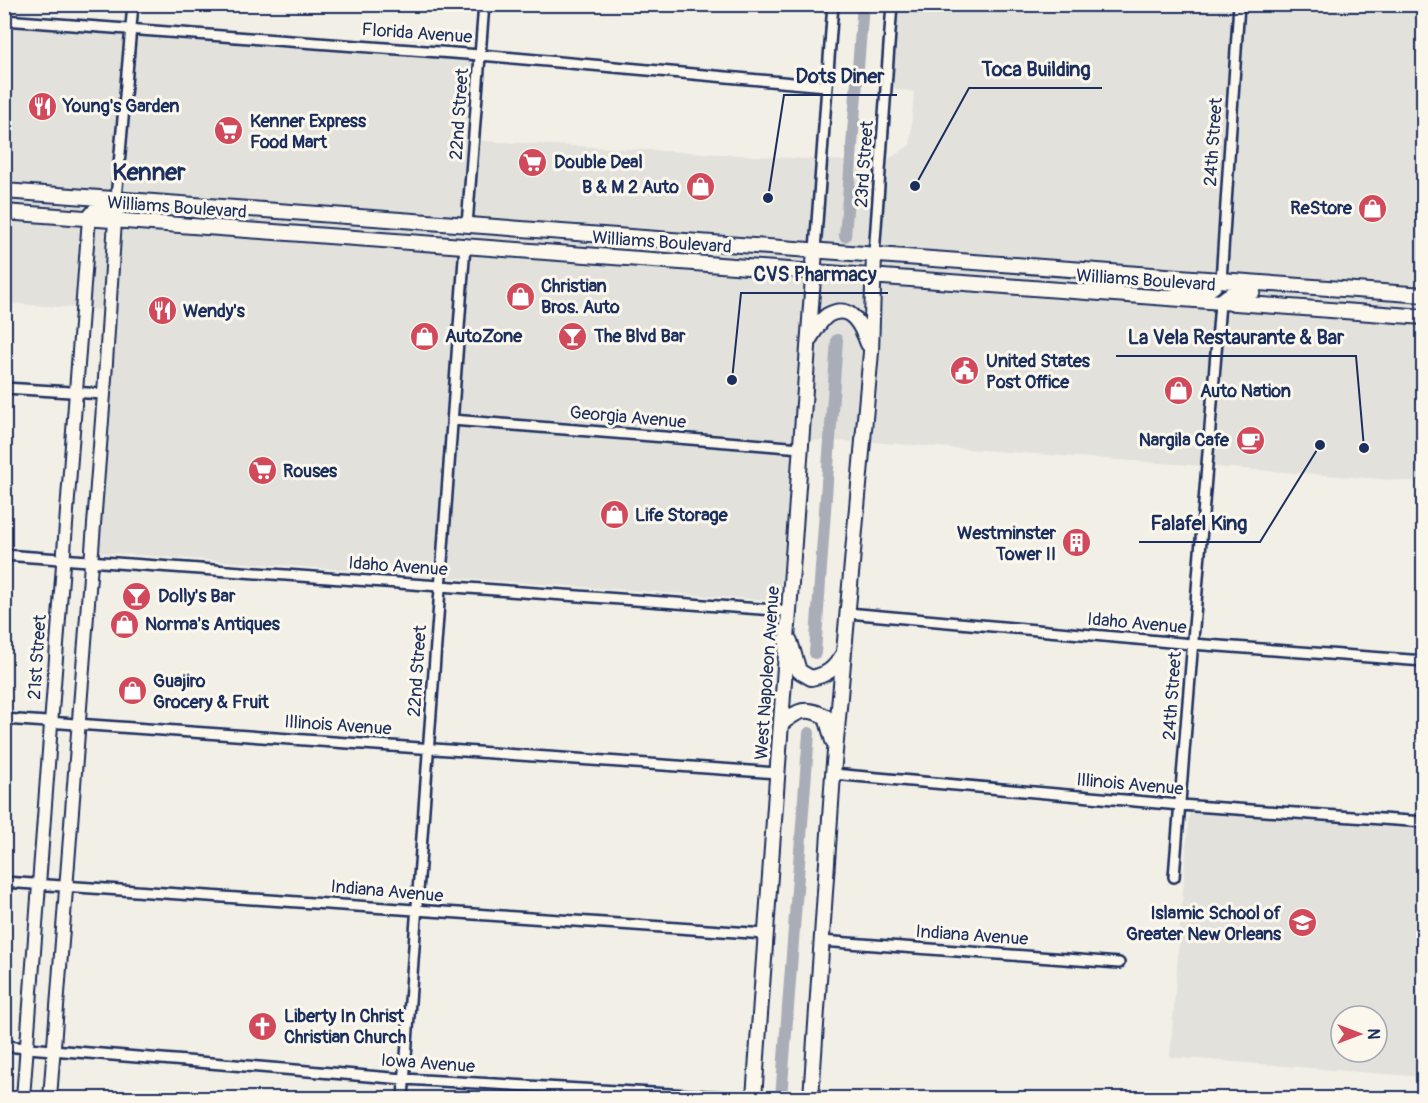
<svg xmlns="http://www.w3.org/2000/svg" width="1428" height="1103" font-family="Pangolin,sans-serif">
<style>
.built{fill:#e2e1dc;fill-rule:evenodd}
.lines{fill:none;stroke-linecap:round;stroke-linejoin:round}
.canal{stroke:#a9adb7;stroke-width:12}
.minor-casing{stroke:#1b2f5e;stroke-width:14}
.tertiary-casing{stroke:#1b2f5e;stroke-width:16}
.secondary-casing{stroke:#1b2f5e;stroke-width:18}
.minor{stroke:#fbf7ec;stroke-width:9}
.tertiary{stroke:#fbf7ec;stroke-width:12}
.secondary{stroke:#fbf7ec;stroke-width:14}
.labels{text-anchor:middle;stroke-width:6;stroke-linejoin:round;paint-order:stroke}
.street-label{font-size:18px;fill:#1b2f5e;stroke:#fbf7ec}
.poi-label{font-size:18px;font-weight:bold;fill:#1b2f5e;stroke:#fbf7ec;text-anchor:start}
.district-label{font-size:24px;font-weight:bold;fill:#1b2f5e;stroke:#fbf7ec}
.leader{fill:none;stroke:#1b2f5e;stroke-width:2}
.callout-dot{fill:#1b2f5e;stroke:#fbf7ec;stroke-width:2}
.callout-label{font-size:20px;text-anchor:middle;font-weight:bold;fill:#1b2f5e;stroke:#fbf7ec;stroke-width:6;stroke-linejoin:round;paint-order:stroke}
</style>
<rect width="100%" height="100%" fill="#f2efe6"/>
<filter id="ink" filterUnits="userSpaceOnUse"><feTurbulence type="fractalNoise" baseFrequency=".0167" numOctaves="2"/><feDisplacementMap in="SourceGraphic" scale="12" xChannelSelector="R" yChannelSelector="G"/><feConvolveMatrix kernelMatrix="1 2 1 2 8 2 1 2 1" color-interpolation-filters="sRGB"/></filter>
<g filter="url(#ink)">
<path class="built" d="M897,5H1423V482L871,442L793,440L780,601L96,552L117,311L5,303L4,27L472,61L465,140L883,163L910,145L914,92L890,88Z
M1189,812L1423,830V1077L1170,1057ZM1341,1016H1377V1052H1341Z"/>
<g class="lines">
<path class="canal" d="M845,236L863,4
M815,653L837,340
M781,1098L809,733"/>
<defs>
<path id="minor" d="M4,20L480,55L826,86
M116,199L133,4
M467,225L484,4
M815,250L833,4
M874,255L892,4
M1221,281L1239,4
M4,388L104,394
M452,420L801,448
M4,555L789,611
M848,613L1192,644L1424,661
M4,719L778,773
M833,774L1180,805L1424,822
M1174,877L1220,303
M4,882L766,934
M821,941L1119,963
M4,1046L404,1079L742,1098
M403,1098L465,245"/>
<path id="tertiary" d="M23,1098L89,218
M50,1098L104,394L115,220"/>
<path id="secondary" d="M4,191L1424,295
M4,212L1424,317
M89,218L96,209L121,207
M1170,298L1189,290L1211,288L1214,286
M1220,303C1230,292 1238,291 1253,291
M810,338C815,331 820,320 828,315C851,302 862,327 868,344
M790,641L799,671L811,678C827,675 834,669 842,656
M781,724C798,710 806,706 826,717L833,741
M754,1098L815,250
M811,1098L833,774L871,352L874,255"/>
</defs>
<use href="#minor" class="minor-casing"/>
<use href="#tertiary" class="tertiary-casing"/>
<use href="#secondary" class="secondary-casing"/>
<use href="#minor" class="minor"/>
<use href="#tertiary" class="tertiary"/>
<use href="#secondary" class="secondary"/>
</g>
</g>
<defs>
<symbol id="restaurant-disc" viewBox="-11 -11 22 22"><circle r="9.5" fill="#d1495b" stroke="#fbf7ec"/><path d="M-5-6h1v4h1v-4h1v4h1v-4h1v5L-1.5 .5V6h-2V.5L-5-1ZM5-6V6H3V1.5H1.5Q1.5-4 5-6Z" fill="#fff"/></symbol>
<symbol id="supermarket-disc" viewBox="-11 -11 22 22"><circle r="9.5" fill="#d1495b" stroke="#fbf7ec"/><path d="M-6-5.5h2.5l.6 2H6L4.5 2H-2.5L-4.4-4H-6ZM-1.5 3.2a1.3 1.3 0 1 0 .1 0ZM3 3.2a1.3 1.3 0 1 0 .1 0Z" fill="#fff"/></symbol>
<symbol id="shop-disc" viewBox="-11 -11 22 22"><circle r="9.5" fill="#d1495b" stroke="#fbf7ec"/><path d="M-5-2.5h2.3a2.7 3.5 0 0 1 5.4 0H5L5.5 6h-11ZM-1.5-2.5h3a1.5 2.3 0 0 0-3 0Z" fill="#fff"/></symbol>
<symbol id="bar-disc" viewBox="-11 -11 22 22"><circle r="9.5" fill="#d1495b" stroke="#fbf7ec"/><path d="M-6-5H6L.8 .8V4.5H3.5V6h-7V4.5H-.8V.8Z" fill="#fff"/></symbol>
<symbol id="civic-disc" viewBox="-11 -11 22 22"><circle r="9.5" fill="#d1495b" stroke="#fbf7ec"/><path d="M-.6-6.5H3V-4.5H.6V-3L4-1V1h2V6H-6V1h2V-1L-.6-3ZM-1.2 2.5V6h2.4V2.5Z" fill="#fff"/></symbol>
<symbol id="cafe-disc" viewBox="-11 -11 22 22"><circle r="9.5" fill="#d1495b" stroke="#fbf7ec"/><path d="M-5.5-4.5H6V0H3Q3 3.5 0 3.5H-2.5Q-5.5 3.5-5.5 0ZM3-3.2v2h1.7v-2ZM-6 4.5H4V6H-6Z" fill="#fff"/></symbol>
<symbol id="building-disc" viewBox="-11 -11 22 22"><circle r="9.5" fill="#d1495b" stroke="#fbf7ec"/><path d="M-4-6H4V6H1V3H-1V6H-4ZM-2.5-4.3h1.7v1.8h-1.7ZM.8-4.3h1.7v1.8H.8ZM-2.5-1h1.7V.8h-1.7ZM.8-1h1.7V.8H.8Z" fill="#fff"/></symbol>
<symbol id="school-disc" viewBox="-11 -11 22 22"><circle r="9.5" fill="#d1495b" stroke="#fbf7ec"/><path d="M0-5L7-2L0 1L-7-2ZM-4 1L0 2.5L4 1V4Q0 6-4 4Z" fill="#fff"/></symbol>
<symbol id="church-disc" viewBox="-11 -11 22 22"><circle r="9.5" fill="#d1495b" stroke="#fbf7ec"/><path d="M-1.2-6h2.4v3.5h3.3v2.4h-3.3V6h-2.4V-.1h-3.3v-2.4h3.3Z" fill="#fff"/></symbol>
</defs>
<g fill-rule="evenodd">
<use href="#restaurant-disc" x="26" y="90" width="33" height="33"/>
<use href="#supermarket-disc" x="212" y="114" width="33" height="33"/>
<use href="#supermarket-disc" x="516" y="146" width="33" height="33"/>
<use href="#shop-disc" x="684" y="170" width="33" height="33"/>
<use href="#shop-disc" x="1356" y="192" width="33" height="33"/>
<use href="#shop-disc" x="504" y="280" width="33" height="33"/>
<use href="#restaurant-disc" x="146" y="294" width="33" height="33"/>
<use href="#shop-disc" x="408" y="320" width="33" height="33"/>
<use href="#bar-disc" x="556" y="320" width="33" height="33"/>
<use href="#civic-disc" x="948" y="354" width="33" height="33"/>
<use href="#shop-disc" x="1162" y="374" width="33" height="33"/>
<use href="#cafe-disc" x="1234" y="424" width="33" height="33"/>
<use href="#supermarket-disc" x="246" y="454" width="33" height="33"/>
<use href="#shop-disc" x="598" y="498" width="33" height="33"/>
<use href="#building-disc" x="1060" y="526" width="33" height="33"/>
<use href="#bar-disc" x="120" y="580" width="33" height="33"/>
<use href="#shop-disc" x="108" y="608" width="33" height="33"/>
<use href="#shop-disc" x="116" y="674" width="33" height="33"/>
<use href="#school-disc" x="1286" y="906" width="33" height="33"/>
<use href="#church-disc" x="246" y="1010" width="33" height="33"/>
</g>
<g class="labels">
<g class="street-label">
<text transform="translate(417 33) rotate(4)" y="6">Florida Avenue</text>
<text transform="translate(459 114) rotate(-86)" y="6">22nd Street</text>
<text transform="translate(1213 142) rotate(-86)" y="6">24th Street</text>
<text transform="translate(864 164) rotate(-86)" y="6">23rd Street</text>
<text transform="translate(177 207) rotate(4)" y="6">Williams Boulevard</text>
<text transform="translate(662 242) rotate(4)" y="6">Williams Boulevard</text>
<text transform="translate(1146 280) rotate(4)" y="6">Williams Boulevard</text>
<text transform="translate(628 417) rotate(5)" y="6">Georgia Avenue</text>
<text transform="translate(398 566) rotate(4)" y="6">Idaho Avenue</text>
<text transform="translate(1137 623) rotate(5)" y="6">Idaho Avenue</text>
<text transform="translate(37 657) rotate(-86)" y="6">21st Street</text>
<text transform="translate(417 671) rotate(-86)" y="6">22nd Street</text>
<text transform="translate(767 673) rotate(-86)" y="6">West Napoleon Avenue</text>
<text transform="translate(1172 696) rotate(-86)" y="6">24th Street</text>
<text transform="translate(338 725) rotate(4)" y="6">Illinois Avenue</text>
<text transform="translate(1130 784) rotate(5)" y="6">Illinois Avenue</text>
<text transform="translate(387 891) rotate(5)" y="6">Indiana Avenue</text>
<text transform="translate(972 935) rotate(4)" y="6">Indiana Avenue</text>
<text transform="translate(428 1063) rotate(4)" y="6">Iowa Avenue</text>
</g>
<g class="poi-label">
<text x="63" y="112">Young's Garden</text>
<text x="250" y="127">Kenner Express<tspan x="250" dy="21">Food Mart</tspan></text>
<text x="554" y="168">Double Deal</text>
<text x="679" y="193" text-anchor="end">B &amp; M 2 Auto</text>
<text x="1352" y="214" text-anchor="end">ReStore</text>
<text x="541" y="292">Christian<tspan x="541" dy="21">Bros. Auto</tspan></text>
<text x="183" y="317">Wendy's</text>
<text x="445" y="342">AutoZone</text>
<text x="594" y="342">The Blvd Bar</text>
<text x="986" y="367">United States<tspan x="986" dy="21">Post Office</tspan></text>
<text x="1200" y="397">Auto Nation</text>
<text x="1229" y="446" text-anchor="end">Nargila Cafe</text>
<text x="283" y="477">Rouses</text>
<text x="635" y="521">Life Storage</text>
<text x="1056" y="539" text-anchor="end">Westminster<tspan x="1056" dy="21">Tower II</tspan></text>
<text x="158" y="602">Dolly's Bar</text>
<text x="145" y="630">Norma's Antiques</text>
<text x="153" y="687">Guajiro<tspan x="153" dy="21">Grocery &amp; Fruit</tspan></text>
<text x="1281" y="919" text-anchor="end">Islamic School of<tspan x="1281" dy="21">Greater New Orleans</tspan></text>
<text x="284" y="1022">Liberty In Christ<tspan x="284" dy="21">Christian Church</tspan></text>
</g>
<g class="district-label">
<text x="149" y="180">Kenner</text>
</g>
</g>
<path class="leader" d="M915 186L969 88H1102M768 198L784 95H897M732 380L741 293H888M1364 448L1356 356H1116M1320 445L1260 542H1139"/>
<g class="callout-dot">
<circle cx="915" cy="186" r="6"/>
<circle cx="768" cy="198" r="6"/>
<circle cx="732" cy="380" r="6"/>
<circle cx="1364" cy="448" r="6"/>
<circle cx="1320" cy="445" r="6"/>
</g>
<g class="callout-label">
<text x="1036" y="76">Toca Building</text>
<text x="840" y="83">Dots Diner</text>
<text x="815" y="281">CVS Pharmacy</text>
<text x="1236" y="344">La Vela Restaurante &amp; Bar</text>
<text x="1199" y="530">Falafel King</text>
</g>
<rect width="1428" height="1103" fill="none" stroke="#fbf7ec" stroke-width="24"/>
<rect x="12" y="12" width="1404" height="1079" fill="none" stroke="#1b2f5e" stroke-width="2" filter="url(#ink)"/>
<g transform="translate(1359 1034) rotate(90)"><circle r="28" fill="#fbf7ec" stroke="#a1a7b3" stroke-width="1.5"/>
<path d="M0-4.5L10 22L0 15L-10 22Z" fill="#d1495b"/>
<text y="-9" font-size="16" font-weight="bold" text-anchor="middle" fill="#1b2f5e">N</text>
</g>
</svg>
